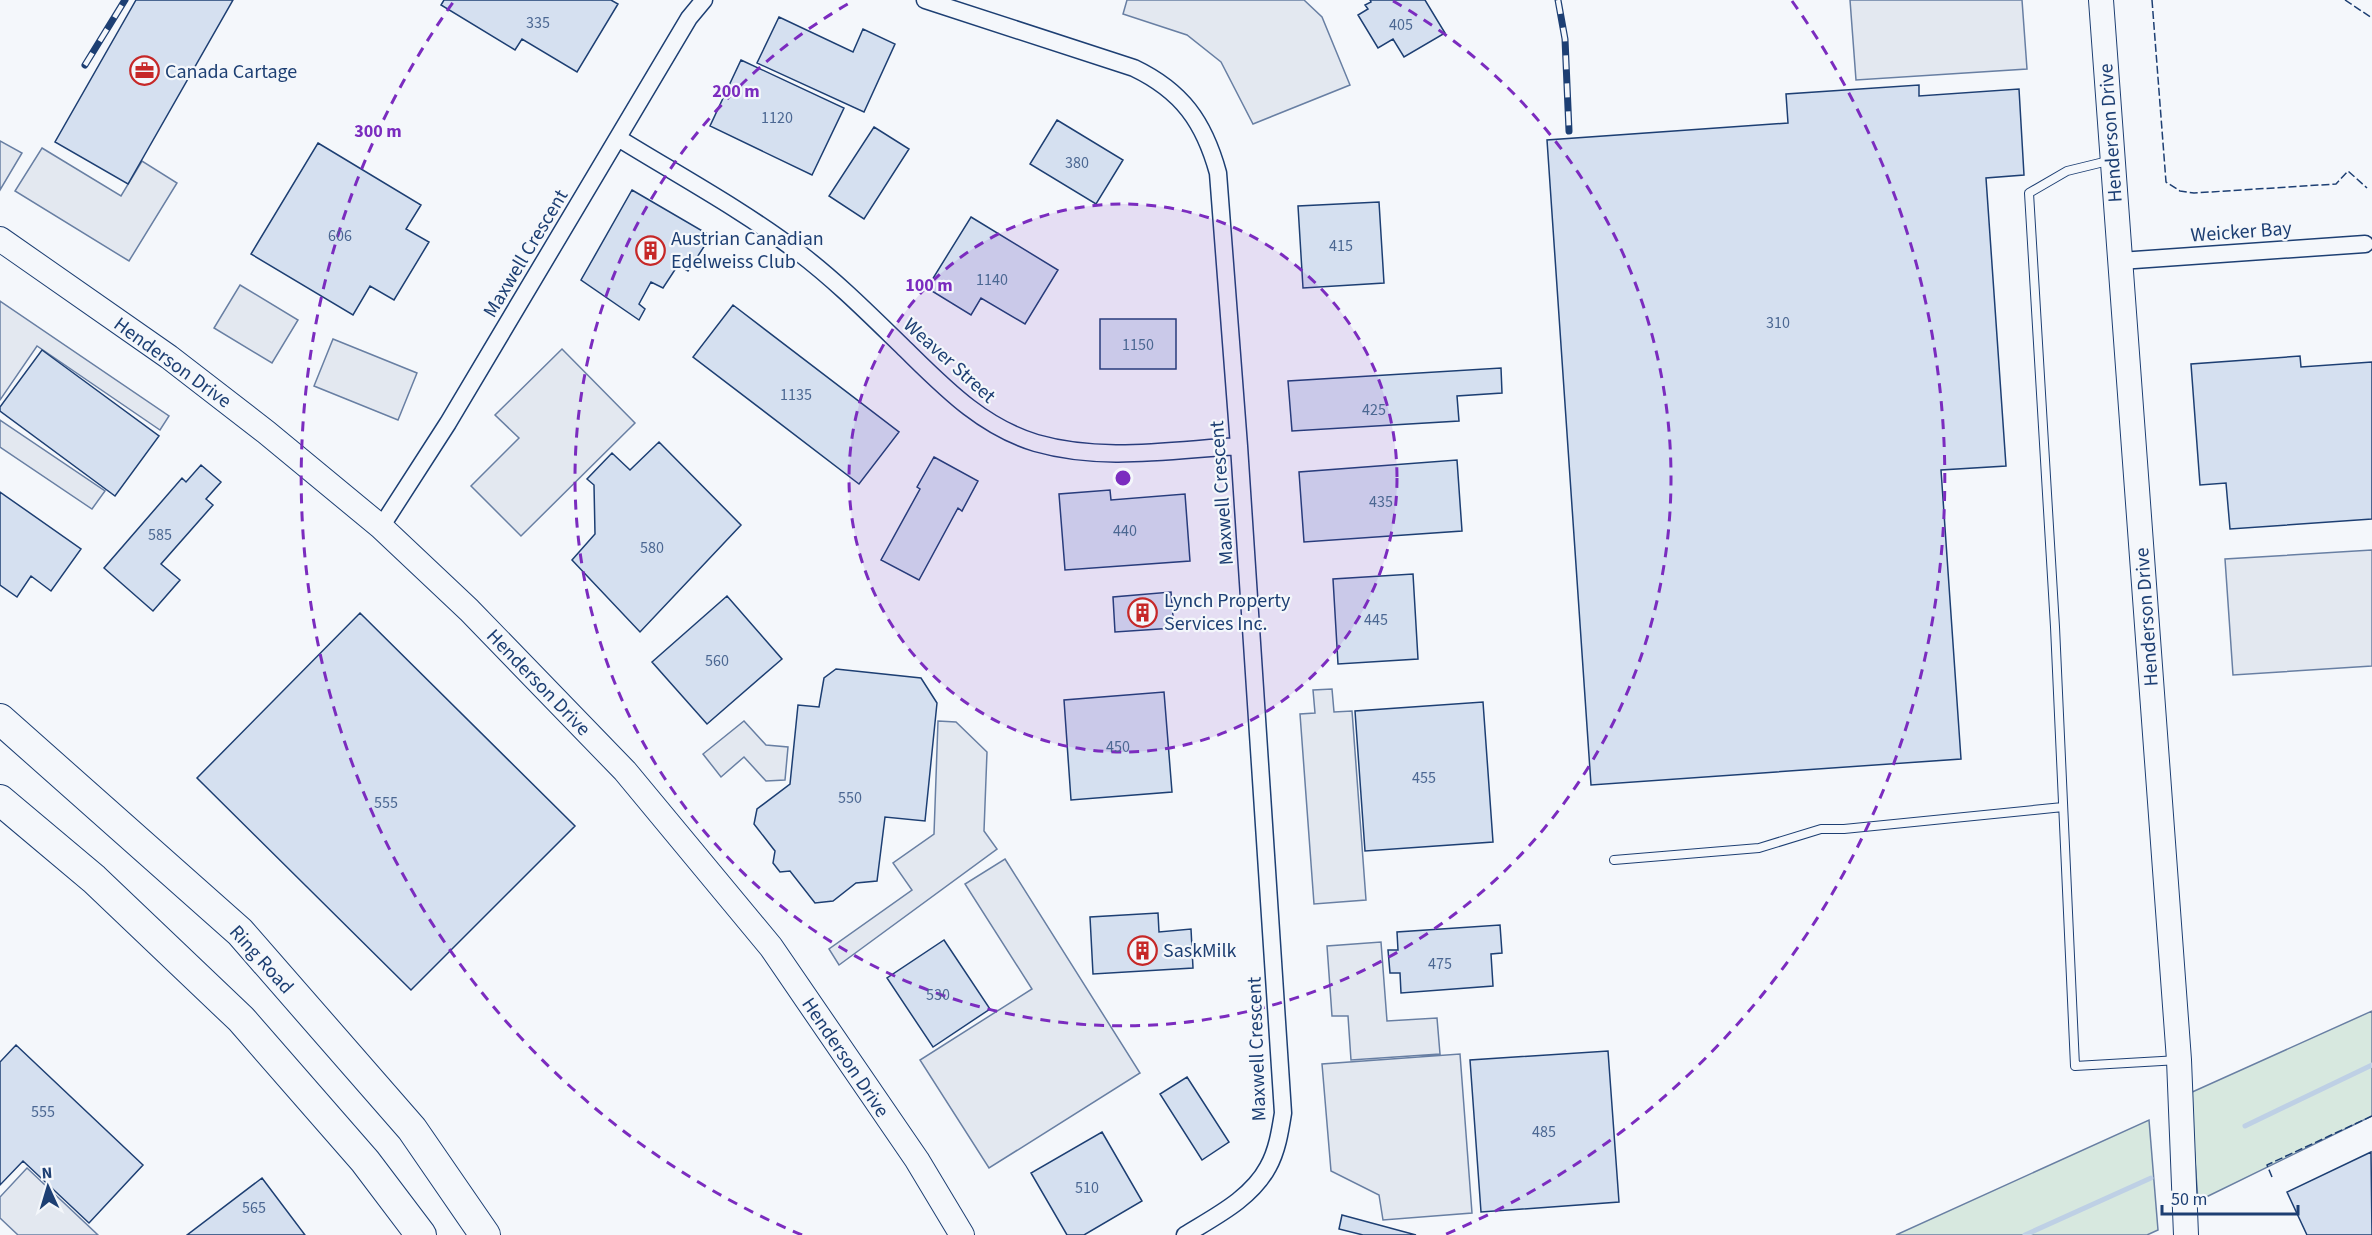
<svg xmlns="http://www.w3.org/2000/svg" width="2372" height="1235" font-family="'Source Sans 3',sans-serif">
<style>
.green{fill:#d7e8df;stroke:#687fa3;stroke-width:1.5}
.parking{fill:#e3e8f0;stroke:#687fa3;stroke-width:1.5}
.lines{fill:none;stroke-linecap:round;stroke-linejoin:round}
.stream{stroke:#bed0e5;stroke-width:5}
.building{fill:#d5e0f0;stroke:#1d3f73;stroke-width:1.5}
.lane-casing{stroke:#1d3f73;stroke-width:10}
.street-casing{stroke:#1d3f73;stroke-width:19}
.secondary-casing{stroke:#1d3f73;stroke-width:26}
.highway-casing{stroke:#1d3f73;stroke-width:32}
.lane{stroke:#f4f7fb;stroke-width:8}
.street{stroke:#f4f7fb;stroke-width:16}
.secondary{stroke:#f4f7fb;stroke-width:24}
.highway{stroke:#f4f7fb;stroke-width:30}
.rail-casing{stroke:#1d3f73;stroke-width:7}
.rail{stroke:#f4f7fb;stroke-width:4.5;stroke-dasharray:14;stroke-linecap:butt}
.fence{stroke:#1d3f73;stroke-width:1.5;stroke-dasharray:8 3;stroke-linecap:butt}
.ring{fill:none;stroke:#7b2cbf;stroke-width:3;stroke-dasharray:10 8}
.labels{text-anchor:middle;stroke-width:4.5;stroke-linejoin:round;paint-order:stroke}
.number-label{font-size:16px;fill:#4b6792}
.poi-label{font-size:20px;fill:#1d3f73;stroke:#f4f7fb;text-anchor:start}
.street-label{font-size:20px;fill:#1d3f73;stroke:#f4f7fb}
.centre{fill:#7b2cbf;stroke:#f4f7fb;stroke-width:3}
.ring-label{font-size:18px;text-anchor:middle;font-weight:bold;fill:#7b2cbf;stroke:#f4f7fb;stroke-width:4.5;stroke-linejoin:round;paint-order:stroke}
</style>
<rect width="100%" height="100%" fill="#f4f7fb"/>
<path class="green" d="M2372,1011V1116L2198,1201L2190,1093Z
M2149,1120L2158,1230L2147,1235H1896Z"/>
<path class="parking" d="M1127,0H1304L1322,17L1350,85L1253,124L1221,62L1187,35L1123,14Z
M1850,0H2022L2027,69L1856,80Z
M0,141L22,153L0,190Z
M42,148L121,196L142,161L177,183L129,261L15,191Z
M240,285L298,320L272,363L214,328Z
M0,301L169,416L160,430L37,346L0,400Z
M333,339L417,373L398,420L314,386Z
M562,349L635,423L521,536L471,486L519,438L495,415Z
M0,420L105,491L92,509L0,447Z
M2372,550V666L2233,675L2225,559Z
M1332,689L1334,712L1352,711L1366,900L1314,904L1300,714L1315,713L1313,690Z
M744,721L766,745L788,747L785,780L766,781L744,757L721,777L703,754Z
M938,721L956,722L987,752L984,831L997,849L839,965L829,949L912,890L893,863L934,834Z
M1005,859L1140,1073L989,1168L920,1060L1032,989L965,884Z
M1381,942L1387,1021L1437,1018L1440,1054L1351,1060L1348,1016H1332L1327,946Z
M1460,1054L1472,1213L1383,1220L1379,1195L1331,1171L1322,1064Z
M27,1168L98,1235H18L0,1218V1197Z"/>
<g class="lines">
<path class="stream" d="M2245,1126L2372,1065
M2025,1235L2151,1178"/>
</g>
<path class="building" d="M136,0H233L128,184L55,142Z
M444,0H611L618,4L577,72L522,39L515,50L441,5Z
M1370,0H1425L1445,33L1404,57L1393,39L1378,48L1358,15L1368,9L1365,5L1371,2Z
M779,17L853,52L863,29L895,44L864,112L757,63Z
M741,60L844,108L812,175L710,126Z
M1919,85V96L2019,89L2024,175L1986,178L2006,466L1941,470L1961,759L1591,785L1547,140L1788,123L1786,94Z
M1057,120L1123,160L1096,204L1030,164Z
M874,127L909,149L864,219L829,196Z
M318,143L421,205L406,229L429,242L394,300L370,286L353,315L251,254Z
M632,190L711,236L688,271L678,265L663,288L651,282L639,304L645,309L639,320L581,280Z
M1379,202L1384,283L1303,288L1298,206Z
M971,217L1058,270L1025,324L981,298L971,315L927,288Z
M733,305L899,432L859,484L693,357Z
M1100,319H1176V369H1100Z
M42,350L159,436L115,496L0,411V407Z
M2300,356L2301,367L2372,362V519L2230,529L2226,483L2200,485L2191,364Z
M1501,368L1502,393L1457,396L1459,421L1292,431L1288,381Z
M659,442L741,525L640,632L572,560L595,534L594,485L587,479L612,453L630,470Z
M934,457L978,481L962,511L958,508L919,580L881,560L920,489L917,487Z
M1457,460L1462,531L1304,542L1299,472Z
M201,465L221,482L206,499L213,505L161,564L180,580L153,611L104,568L182,478L186,482Z
M1110,490L1111,500L1185,494L1190,561L1065,570L1059,494Z
M0,492L81,549L51,591L31,576L17,597L0,585Z
M1413,574L1418,659L1338,664L1333,579Z
M1171,592L1174,628L1115,632L1113,597Z
M727,596L782,659L707,724L652,662Z
M360,613L575,826L411,990L197,778Z
M836,669L921,678L937,703L925,821L885,817L877,881L856,883L833,901L815,903L790,871L780,872L773,863L775,851L754,824L757,809L790,784L798,705L819,707L824,678Z
M1164,692L1172,792L1071,800L1064,700Z
M1483,702L1493,842L1365,851L1355,711Z
M1158,913L1159,932L1191,929L1193,968L1093,974L1090,917Z
M1500,925L1502,953L1491,954L1493,986L1401,993L1400,973H1390L1388,950H1398L1397,932Z
M944,940L990,1009L933,1047L887,978Z
M16,1045L143,1165L89,1223L23,1161L0,1185V1062Z
M1608,1051L1619,1202L1481,1212L1470,1060Z
M1187,1077L1229,1142L1202,1160L1160,1094Z
M1102,1132L1142,1201L1084,1235H1067L1031,1173Z
M2371,1152L2372,1235H2307L2287,1192Z
M262,1178L305,1235H187Z
M1342,1215L1416,1235H1363L1339,1229Z"/>
<g class="lines">
<defs>
<path id="lane" d="M2112,160L2067,171L2029,193L2055,627L2075,1066L2179,1060
M1614,860L1759,848L1821,829H1844L2063,807"/>
<path id="street" d="M925,0L1134,68C1182,91 1204,122 1218,173L1239,446L1283,1113C1280,1132 1277,1151 1268,1167C1251,1199 1214,1217 1185,1235
M618,138C678,175 741,209 798,252C835,280 868,313 902,346C942,385 980,426 1036,443C1102,462 1171,450 1239,446
M2120,261L2365,244
M381,527L448,423L689,18L704,0"/>
<path id="secondary" d="M2101,0L2179,1060L2186,1235
M0,239L169,357L266,432L381,527L469,610L625,771L771,947L917,1160L962,1235"/>
<path id="highway" d="M0,719L240,932L412,1129L485,1235
M0,800L94,879L241,1019L365,1161L421,1235"/>
</defs>
<use href="#lane" class="lane-casing"/>
<use href="#street" class="street-casing"/>
<use href="#secondary" class="secondary-casing"/>
<use href="#highway" class="highway-casing"/>
<use href="#lane" class="lane"/>
<use href="#street" class="street"/>
<use href="#secondary" class="secondary"/>
<use href="#highway" class="highway"/>
<defs>
<path id="rail" d="M1558,0L1565,39L1569,131
M85,65L125,0"/>
</defs>
<use href="#rail" class="rail-casing"/>
<use href="#rail" class="rail"/>
<path class="fence" d="M2152,0L2166,182L2180,191L2194,193L2336,184L2348,171L2367,188
M2345,0L2372,18
M2272,1177L2267,1165L2372,1116"/>
</g>
<circle cx="1123" cy="478" r="274" fill="#7b2cbf" fill-opacity=".12"/>
<g class="ring">
<circle cx="1123" cy="478" r="274"/>
<path d="M1393 1A548 548 0 1 1 853 1"/>
<path d="M802 1235A822 822 0 0 1 454 1M1792 1A822 822 0 0 1 1444 1235"/>
</g>
<defs>
<symbol id="office-ring" viewBox="-11 -11 22 22"><circle r="9.5" fill="#f4f7fb" stroke="#c62828" stroke-width="1.5"/><path d="M-6-3h4V-5.5h4V-3h4V5H-6ZM-1-4.5V-3h2v-1.5ZM-6 0V1H6V0Z" fill="#c62828"/></symbol>
<symbol id="building-ring" viewBox="-11 -11 22 22"><circle r="9.5" fill="#f4f7fb" stroke="#c62828" stroke-width="1.5"/><path d="M-4-6H4V6H1V3H-1V6H-4ZM-2.5-4.3h1.7v1.8h-1.7ZM.8-4.3h1.7v1.8H.8ZM-2.5-1h1.7V.8h-1.7ZM.8-1h1.7V.8H.8Z" fill="#c62828"/></symbol>
</defs>
<g fill-rule="evenodd">
<use href="#office-ring" x="128" y="54" width="33" height="33"/>
<use href="#building-ring" x="634" y="234" width="33" height="33"/>
<use href="#building-ring" x="1126" y="596" width="33" height="33"/>
<use href="#building-ring" x="1126" y="934" width="33" height="33"/>
</g>
<g class="labels">
<g class="number-label">
<text x="538" y="28">335</text>
<text x="1401" y="30">405</text>
<text x="777" y="123">1120</text>
<text x="1077" y="168">380</text>
<text x="340" y="241">606</text>
<text x="1341" y="251">415</text>
<text x="992" y="285">1140</text>
<text x="1778" y="328">310</text>
<text x="1138" y="350">1150</text>
<text x="796" y="400">1135</text>
<text x="1374" y="415">425</text>
<text x="1381" y="507">435</text>
<text x="1125" y="536">440</text>
<text x="160" y="540">585</text>
<text x="652" y="553">580</text>
<text x="1376" y="625">445</text>
<text x="717" y="666">560</text>
<text x="1118" y="752">450</text>
<text x="1424" y="783">455</text>
<text x="850" y="803">550</text>
<text x="386" y="808">555</text>
<text x="1440" y="969">475</text>
<text x="938" y="1000">530</text>
<text x="43" y="1117">555</text>
<text x="1544" y="1137">485</text>
<text x="1087" y="1193">510</text>
<text x="254" y="1213">565</text>
</g>
<g class="poi-label">
<text x="165" y="78">Canada Cartage</text>
<text x="671" y="245">Austrian Canadian<tspan x="671" dy="23">Edelweiss Club</tspan></text>
<text x="1164" y="607">Lynch Property<tspan x="1164" dy="23">Services Inc.</tspan></text>
<text x="1163" y="957">SaskMilk</text>
</g>
<g class="street-label">
<text transform="translate(2110 133) rotate(-94)" y="7">Henderson Drive</text>
<text transform="translate(2241 231) rotate(-4)" y="7">Weicker Bay</text>
<text transform="translate(525 253) rotate(-59)" y="7">Maxwell Crescent</text>
<text transform="translate(950 360) rotate(42)" y="7">Weaver Street</text>
<text transform="translate(173 362) rotate(36)" y="7">Henderson Drive</text>
<text transform="translate(1221 493) rotate(-94)" y="7">Maxwell Crescent</text>
<text transform="translate(2146 617) rotate(-94)" y="7">Henderson Drive</text>
<text transform="translate(539 682) rotate(46)" y="7">Henderson Drive</text>
<text transform="translate(262 959) rotate(48)" y="7">Ring Road</text>
<text transform="translate(1256 1049) rotate(-92)" y="7">Maxwell Crescent</text>
<text transform="translate(846 1057) rotate(56)" y="7">Henderson Drive</text>
</g>
</g>
<circle cx="1123" cy="478" r="9" class="centre"/>
<g class="ring-label">
<text x="736" y="97">200 m</text>
<text x="378" y="137">300 m</text>
<text x="929" y="291">100 m</text>
</g>
<g transform="translate(48 1187) rotate(356)" stroke="#f4f7fb" stroke-width="4.5" paint-order="stroke">
<path d="M0-4.5L10 22L0 15L-10 22Z" fill="#1d3f73"/>
<text y="-9" font-size="16" font-weight="bold" text-anchor="middle" fill="#1d3f73">N</text>
</g>
<path d="M2162 1205v9h136v-9" fill="none" stroke="#1d3f73" stroke-width="3"/>
<text x="2171" y="1205" font-size="18" fill="#1d3f73" stroke="#f4f7fb" stroke-width="4.5" paint-order="stroke">50 m</text>
</svg>
